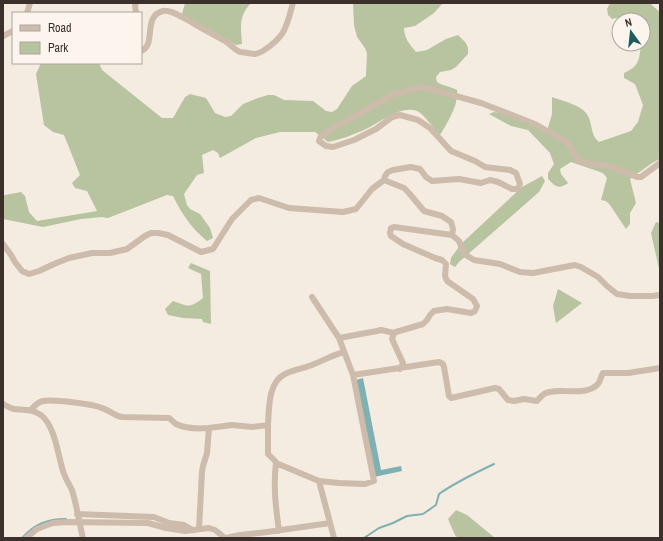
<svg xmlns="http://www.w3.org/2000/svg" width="663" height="541" font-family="'Archivo Narrow',sans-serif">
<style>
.green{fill:#b8c4a0}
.water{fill:#7fb0b2}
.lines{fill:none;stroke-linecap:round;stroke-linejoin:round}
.stream{stroke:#7fb0b2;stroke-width:2}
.minor{stroke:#cdbbac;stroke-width:6}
</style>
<rect width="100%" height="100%" fill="#f4ebe1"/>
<path class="green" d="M185,3H251C238,17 241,27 242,44L236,45L182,14Z
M353,3H443L434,13L415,26L404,28C404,38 410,45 416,52L427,50L446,39L458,35L466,43L468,48V54L456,67L451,70L440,72L436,77L437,82C443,86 450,86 457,90C459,105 447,123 440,135C435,130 423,113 417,111C401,105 379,123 366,129C355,134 340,140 328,142L315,132H280L256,138L220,158L218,153L213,150L202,155L204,173L197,175L184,194L187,205L190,209L200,214L210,228L213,238L207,241C193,230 181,213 173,196L167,195L108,218L102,217L81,219L43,227L3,219V195H5L21,192L25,196L29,212L37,221L97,211L87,191L75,188L72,183L80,175L64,135L53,132L44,125L36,74L41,63H99L102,70L162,118H173L185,97L190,94L206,98L215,113L225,117L231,116L243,104L258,98L268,95H274L284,100L313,101L326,111L332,112L337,109L352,86L366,76L367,53L365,48L357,37L354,25Z
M610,3H650L654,7L660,12V159L652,163L630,179L636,203L630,213V224L626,229L610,205L606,201L601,200L607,178L603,173L571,162L560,169L561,174L568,183C558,190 555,186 548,179V173L554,164L550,153L528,130L511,126L489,114L494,112L505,114L547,131L552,114V97C562,101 583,105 588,116C593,125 590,135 599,142L631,131L638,122L643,105L635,84L624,78V73C640,66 639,59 641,44H643V20H639L635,14L612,19L608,15L607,9Z
M542,176L545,181L539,192L459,262L455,267L450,264L451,258L461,244L522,187Z
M656,222L660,223V273L651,233Z
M191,263L210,271L211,324L203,322L202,319L183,318L168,315L165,309L173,301C188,306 189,309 203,298L201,274L188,268Z
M558,289L582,303L556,323L553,306Z
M456,510L467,515L495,538H458L455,535L448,519Z"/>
<path class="water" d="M363,378L381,470L401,466L402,471L374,477L356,380Z"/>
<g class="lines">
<path class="stream" d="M22,538C35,524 47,519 66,519
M312,538H321
M364,538L379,528L393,523L407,516L423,514L436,505L439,494C456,482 475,473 494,464"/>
<path class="minor" d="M27,13L30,3
M136,13L135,5L136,3
M3,36L13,31
M141,51C157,45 142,16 163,11C170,9 181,17 188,20C200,28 213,34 225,41C230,44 235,50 240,52C242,52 253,54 255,54C263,53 277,41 282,34C288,25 290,13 293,3
M384,180L404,188L409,193L424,211L442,216L451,222L453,229L452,235
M3,244L11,255L15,262L22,271L29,274L39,271L54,264L69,258L92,253H110L127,249L145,236L151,233H158L168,235L201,252L213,249L232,219L251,200L259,198L289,208L343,212L356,209L372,189L384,180L385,176L388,172L393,170L411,167L420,169L426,177L432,181L459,179L481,183L490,180L498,182L512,189H518L520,184L516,173L510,170L485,167L475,161L451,151L430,128L418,120L400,115L392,117L376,129L354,140L333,147L326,146L319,141L321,136L330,130L394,94L423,87L481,103L535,124L567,142L579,161L591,164L612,167L637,177H641L660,163
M312,297L339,338
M400,369L403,363L392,339L394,333L396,332L423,324L427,320L430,315L434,311L447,309L471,313L475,311L477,306L473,299L447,281L445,276L446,264L442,260L435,258L403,244L391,236L390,233L391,228L394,227L452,235L459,241L464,254L474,260L500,264L520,272L533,273L575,265L581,267L598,277L607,286L617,294L630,296H652L660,295
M353,375L439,362L443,364L444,367L449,396L451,398L495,388L499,389L508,400L514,401L524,399L537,401C539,399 541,396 544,394C557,386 585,398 598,384C600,382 601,376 603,373H628L660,368
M3,404C7,406 10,408 14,409C24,410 32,409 41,415C55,426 58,455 63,471C65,478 69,484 72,490C77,506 79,522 83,538
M31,410C34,406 38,402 43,401C53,399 93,404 102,408C109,410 115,416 122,417L169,418C172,420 173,422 176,424C186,429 197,429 209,428
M268,425V454L276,462V463C273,486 276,509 279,531
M276,463L319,481L339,483L365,484L374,481L353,375L339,338L377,331L381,330L394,333
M319,481L334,538
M77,514L154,517L169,523L184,525L193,530
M199,529L202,472L203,466L207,453L209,428L232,425L252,427L268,425C269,409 268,382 285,374C293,370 301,369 309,366C321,362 332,355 344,352
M26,538L37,529L42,527L53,523L67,522L148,523L166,528L185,531L209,528L215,530L225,538
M226,538L240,535L267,532L330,523"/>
</g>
<rect width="663" height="541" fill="none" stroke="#3b302b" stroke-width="8"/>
<rect x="12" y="12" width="130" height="52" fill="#fbf5ee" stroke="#aea6a0"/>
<rect x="20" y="25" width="20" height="6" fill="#cdbbac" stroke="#aea6a0"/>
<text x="48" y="32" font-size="12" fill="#3b302b">Road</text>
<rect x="20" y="42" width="20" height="12" fill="#b8c4a0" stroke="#aea6a0"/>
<text x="48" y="52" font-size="12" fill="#3b302b">Park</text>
<g transform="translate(631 32) rotate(345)"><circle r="19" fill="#fbf5ee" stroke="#aea6a0"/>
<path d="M0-3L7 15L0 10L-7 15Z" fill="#1f5a5e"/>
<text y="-6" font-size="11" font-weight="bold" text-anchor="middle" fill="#3b302b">N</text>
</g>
</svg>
